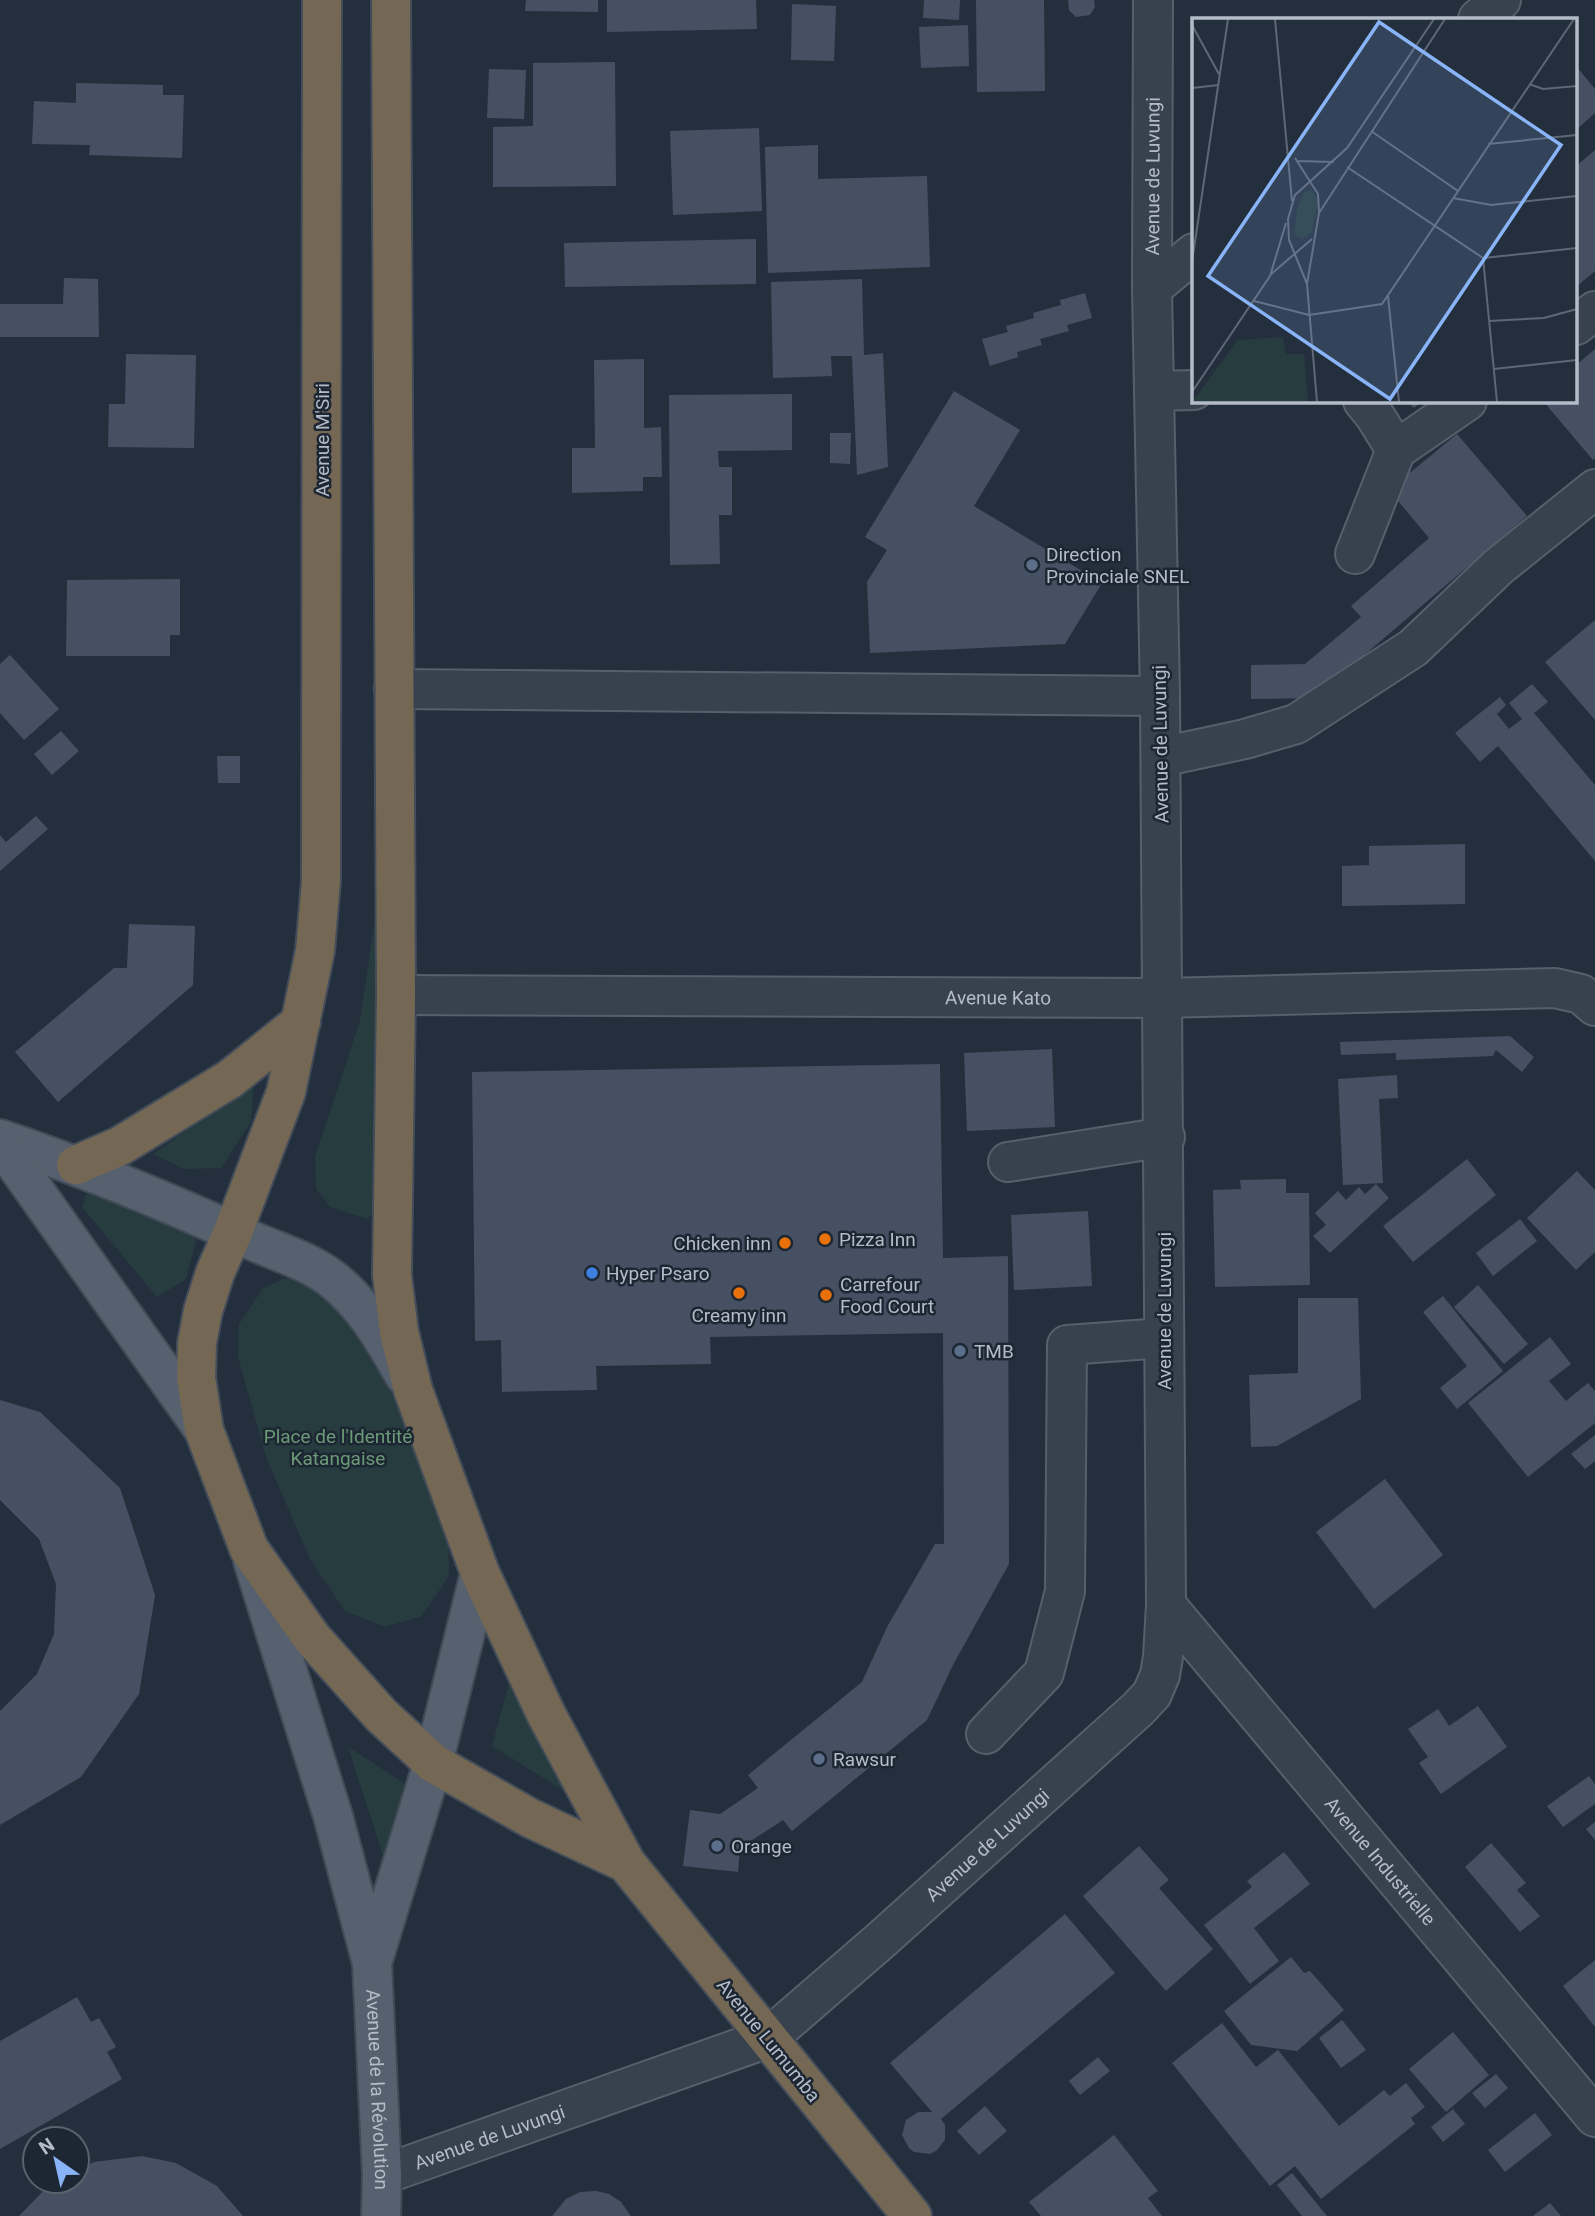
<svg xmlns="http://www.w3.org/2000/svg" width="1595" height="2216" font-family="Roboto,sans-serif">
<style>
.green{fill:#263c3f}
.building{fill:#455162}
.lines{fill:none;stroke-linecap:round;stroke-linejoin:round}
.minor-casing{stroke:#565f6c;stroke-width:42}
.major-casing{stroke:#414a57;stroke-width:42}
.highway-casing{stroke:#434c59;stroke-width:42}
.minor{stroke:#38414e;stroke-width:38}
.major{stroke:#56606e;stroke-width:38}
.highway{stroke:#746855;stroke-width:38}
.service-dot{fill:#5c6f8a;stroke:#1d2633;stroke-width:2.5}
.food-dot{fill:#e8710a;stroke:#1d2633;stroke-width:2.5}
.shop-dot{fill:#3f7fe0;stroke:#1d2633;stroke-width:2.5}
.labels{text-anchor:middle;stroke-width:5;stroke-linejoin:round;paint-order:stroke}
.street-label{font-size:19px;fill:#b4bcc9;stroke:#1d2633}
.poi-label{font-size:19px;fill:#b4bcc9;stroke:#1d2633;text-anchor:start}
.park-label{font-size:19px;fill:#6b9a76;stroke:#1d2633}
.inset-road{fill:none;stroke:#5e6776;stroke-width:2}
.view{fill:#8ab4f8;fill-opacity:0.15;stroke:#8ab4f8;stroke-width:3.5}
.inset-edge{fill:none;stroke:#b4bcc9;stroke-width:3.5}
</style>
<rect width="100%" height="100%" fill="#242f3e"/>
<path class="green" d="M377,906L379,1207L367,1219L330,1207L316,1189L315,1157L360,1020Z
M254,1083L251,1122L221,1168L184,1169L153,1154Z
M88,1191L184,1221L196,1241L186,1279L157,1297L82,1207Z
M308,1278L359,1315L448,1531L449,1576L422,1616L385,1627L345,1611L310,1559L266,1457L238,1357L239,1324L263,1288L283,1279Z
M510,1679L576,1798L492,1746Z
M348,1747L412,1788L389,1874Z"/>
<path class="building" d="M526,0H598V12L525,11Z
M607,0H756L757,29L607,32Z
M924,0H960L959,20L923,18Z
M976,0H1044L1045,91L977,92Z
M1068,0H1094L1095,7L1090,15L1076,17L1069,10Z
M792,4L836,6L834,61L791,60Z
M968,25L969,66L921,68L919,27Z
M615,62L616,186L493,187V127L533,126V63Z
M1576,66L1595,89V113L1576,130Z
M489,69L526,70L524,119L487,118Z
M76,83L163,85V95H184L182,158L89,155L90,145L32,144L34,101L76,103Z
M759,128L762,211L673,215L670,131Z
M818,145V179L927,176L930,267L768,273L765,147Z
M1595,150V271L1576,287V166Z
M756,239V284L565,287L564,243Z
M64,278L98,279L99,337H0V304H63Z
M862,279L864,355L883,353L888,467L857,475L852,356H831L832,376L773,378L771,282Z
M1085,293L1092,318L1067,325L1069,331L1040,339L1042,345L1017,352L1018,357L990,366L982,339L1008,332L1006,326L1034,318L1033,313L1061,305L1060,300Z
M1595,349V458L1593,460L1543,401H1576V365Z
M126,354L196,355L194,448L108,447L109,404H125Z
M644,359V428L661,427L662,477H643V491L572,493V448H595L594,360Z
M954,391L1020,430L974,506L1102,583L1065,644L870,653L867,582L887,550L865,537Z
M792,394V450L718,451L719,467H732V515H719L720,564L670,565L669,395Z
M1407,401H1422L1414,408Z
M830,433H851L850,464L830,463Z
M1457,434L1527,516L1314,698L1251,699V665L1305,664L1361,617L1351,606L1429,538L1389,490Z
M180,579V635H170V656H66L67,580Z
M1595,620V720L1545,662Z
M10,655L59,709L24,740L0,713V664Z
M1532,684L1548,702L1534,713L1595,785V861L1498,746L1480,762L1455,733L1500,697L1506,705L1497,714L1509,729L1522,719L1509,703Z
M61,731L79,751L52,775L34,754Z
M217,756H240V783H218Z
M36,816L48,829L0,871V835L6,842Z
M1465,844V904L1342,906V866L1369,865V846Z
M129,924L195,926L193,985L58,1102L15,1052L114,968H127Z
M1510,1036L1534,1057L1522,1072L1496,1050L1493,1056L1396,1060V1053L1341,1055L1340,1042Z
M1052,1049L1055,1127L967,1131L964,1053Z
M940,1064L943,1258L1008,1256L1009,1564L953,1665L927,1720L792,1831L783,1820L740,1848L738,1872L683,1866L690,1810L720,1814L748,1795L758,1788L748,1775L862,1682L887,1627L935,1544H944L943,1333L710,1337L711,1364L596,1366L597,1390L502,1392L501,1340L475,1341L472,1072Z
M1397,1075L1398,1098L1379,1099L1383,1183L1343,1185L1338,1079Z
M1467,1159L1496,1195L1413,1262L1383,1226Z
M1577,1171L1595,1190V1252L1576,1270L1527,1218Z
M1286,1179V1193H1309L1310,1285L1215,1287L1213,1190L1241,1189L1240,1180Z
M1376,1184L1389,1198L1330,1253L1313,1236L1326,1225L1315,1213L1338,1191L1346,1200L1359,1187L1365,1194Z
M1088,1211L1092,1286L1014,1290L1011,1215Z
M1520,1219L1537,1241L1493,1276L1476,1253Z
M1478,1285L1528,1344L1504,1364L1454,1307Z
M1443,1296L1503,1371L1457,1409L1440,1388L1467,1366L1423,1312Z
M1298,1298H1358L1361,1399L1277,1446L1251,1447L1249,1375L1298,1373Z
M1550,1337L1571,1364L1549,1381L1566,1401L1588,1383L1595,1391V1423L1528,1477L1468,1403Z
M0,1400L40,1412L120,1488L155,1595L139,1694L81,1777L0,1825V1711L37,1674L54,1634L56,1584L39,1539L0,1500Z
M1595,1435V1461L1585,1469L1571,1454Z
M1385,1479L1443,1555L1374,1609L1316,1532Z
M1478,1706L1507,1747L1441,1794L1419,1763L1428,1757L1408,1729L1438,1709L1449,1726Z
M1589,1776L1595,1784V1804L1563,1827L1547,1806Z
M1595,1822V1840L1586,1829Z
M1491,1843L1526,1883L1517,1890L1540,1916L1520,1932L1465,1867Z
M1139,1846L1169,1880L1159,1888L1213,1949L1166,1991L1083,1896Z
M1284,1852L1310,1884L1254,1928L1279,1961L1250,1984L1204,1925L1252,1887L1247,1881Z
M1065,1914L1115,1973L941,2119L945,2125V2140L936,2151L930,2154L914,2152L909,2148L902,2135L906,2120L918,2112H932L890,2063Z
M1291,1957L1304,1973L1310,1971L1344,2010L1297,2051L1251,2045L1224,2011Z
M1595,1960V2027L1563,1986Z
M77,1997L91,2022L99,2018L116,2047L107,2052L122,2079L0,2149V2041Z
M1342,2020L1366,2050L1341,2068L1319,2038Z
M1222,2023L1256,2067L1278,2050L1339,2126L1384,2090L1390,2096L1406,2083L1425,2107L1411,2118L1415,2124L1321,2199L1295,2166L1270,2186L1172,2063Z
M1453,2032L1489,2075L1446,2112L1409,2069Z
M1098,2057L1110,2071L1080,2095L1069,2081Z
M1496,2074L1508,2088L1485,2108L1472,2093Z
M985,2106L1007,2131L979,2155L957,2131Z
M1453,2109L1465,2124L1443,2142L1431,2127Z
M1535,2113L1552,2135L1505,2172L1488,2150Z
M1114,2135L1158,2191L1148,2198L1162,2216H1041L1029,2202Z
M142,2156L176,2163L217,2186L243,2216H19L52,2182L77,2181V2170L94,2162Z
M1292,2173L1327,2216H1302L1277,2185Z
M596,2191L609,2194L621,2202L631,2216H552L566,2199L580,2192Z
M1550,2203L1561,2216H1533Z"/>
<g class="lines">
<defs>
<g id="minor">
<path d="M1478,19L1501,0"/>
<path d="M1152,288L1194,253"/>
<path d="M1576,325L1595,311"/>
<path d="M1154,391L1194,390"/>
<path d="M1396,450L1467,401"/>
<path d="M1355,554L1396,450L1375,416L1363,401"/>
<path d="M394,689L1160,696"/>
<path d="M1161,757L1245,739L1296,724L1413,648L1498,567L1595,489"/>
<path id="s1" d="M396,995L1162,998L1555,988L1581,994L1595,1006"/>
<path d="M1008,1162L1165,1137"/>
<path id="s2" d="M1166,1605L1595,2117"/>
<path d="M986,1734L1044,1673L1065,1591L1067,1345L1163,1338"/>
<path id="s3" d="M382,2175L768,2038L880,1941L1138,1709L1152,1694L1160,1675L1163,1657L1166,1605L1160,696L1152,288L1153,0"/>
</g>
<g id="major">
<path d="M0,1139C86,1168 168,1202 251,1240C277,1252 309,1261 332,1279C365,1305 384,1340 405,1376"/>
<path d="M0,1142L204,1430"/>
<path id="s4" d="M253,1561L333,1816L372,1963L382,2175L381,2216"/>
<path d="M372,1963L433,1763L480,1573"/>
</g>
<path id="highway" d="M322,0L321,881L315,951L286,1092L233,1232L215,1273L203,1311L197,1343L196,1378L204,1430L249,1549L312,1638L381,1715L433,1763L530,1818L626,1863
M391,0L396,995L392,1275L399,1332L413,1390L480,1573L546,1714L626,1863L912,2216
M76,1165L120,1146L230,1079L301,1022"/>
</defs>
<use href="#minor" class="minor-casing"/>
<use href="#major" class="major-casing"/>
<use href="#highway" class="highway-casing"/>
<use href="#minor" class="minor"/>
<use href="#major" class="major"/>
<use href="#highway" class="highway"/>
</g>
<g class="service-dot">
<circle cx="1032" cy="565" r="7"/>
<circle cx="960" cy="1351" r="7"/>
<circle cx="819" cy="1759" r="7"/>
<circle cx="717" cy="1846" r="7"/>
</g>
<g class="food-dot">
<circle cx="825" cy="1239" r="7"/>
<circle cx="785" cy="1243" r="7"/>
<circle cx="739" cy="1293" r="7"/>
<circle cx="826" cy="1295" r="7"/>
</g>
<circle class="shop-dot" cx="592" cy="1273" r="7"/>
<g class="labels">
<g class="street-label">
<text dy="7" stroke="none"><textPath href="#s3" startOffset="2445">Avenue de Luvungi</textPath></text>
<text transform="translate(322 440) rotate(-90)" y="7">Avenue M'Siri</text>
<text transform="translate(1160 744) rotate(-91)" y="7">Avenue de Luvungi</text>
<text dy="7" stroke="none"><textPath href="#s1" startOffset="602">Avenue Kato</textPath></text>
<text transform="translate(1164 1311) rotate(-90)" y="7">Avenue de Luvungi</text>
<text dy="7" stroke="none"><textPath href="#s3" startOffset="702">Avenue de Luvungi</textPath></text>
<text dy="7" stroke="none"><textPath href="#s2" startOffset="334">Avenue Industrielle</textPath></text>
<text transform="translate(769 2040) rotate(51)" y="7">Avenue Lumumba</text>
<text dy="7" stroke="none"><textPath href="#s4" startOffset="546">Avenue de la Révolution</textPath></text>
<text dy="7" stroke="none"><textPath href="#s3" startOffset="114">Avenue de Luvungi</textPath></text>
</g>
<g class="poi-label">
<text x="1046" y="561">Direction<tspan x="1046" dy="22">Provinciale SNEL</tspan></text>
<text x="839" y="1246">Pizza Inn</text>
<text x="771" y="1250" text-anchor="end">Chicken inn</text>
<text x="606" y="1280">Hyper Psaro</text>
<text x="840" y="1291">Carrefour<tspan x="840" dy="22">Food Court</tspan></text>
<text x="739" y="1322" text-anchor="middle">Creamy inn</text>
<text x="974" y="1358">TMB</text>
<text x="833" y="1766">Rawsur</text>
<text x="731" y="1853">Orange</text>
</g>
<g class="park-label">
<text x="338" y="1443">Place de l'Identité<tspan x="338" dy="22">Katangaise</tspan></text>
</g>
</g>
<g transform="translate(1192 18)">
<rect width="385" height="385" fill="#242f3e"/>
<path d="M120,172L126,182L120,214L110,222L102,215L105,191L112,174ZM91,319L94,336H112L116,384H0L46,322Z" fill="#263c3f"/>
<path class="inset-road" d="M83,1L100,183M0,7L28,58M337,66L351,71L385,68M0,70L27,67M179,113L266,173M296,126L385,117M103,140L126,176L127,194M105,143L142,144M155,149L291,240L305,384M261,180L299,187L385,178M291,240L385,230M0,244L36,1M78,257L120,221M115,266L97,222L96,201L103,177L155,130L242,1M196,278L207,384M62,283L117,297L190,286L382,1M297,303L352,300L385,291M302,351L385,342M0,374L78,258L94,205M125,384L115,266L127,195L253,1"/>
<path class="view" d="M187,4L369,127L198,381L16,258Z"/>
<rect width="385" height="385" class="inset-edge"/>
</g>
<g transform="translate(56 2160) rotate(326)"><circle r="33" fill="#1d2633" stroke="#59626f" stroke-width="2"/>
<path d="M0-5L12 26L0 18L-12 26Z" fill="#8ab4f8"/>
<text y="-10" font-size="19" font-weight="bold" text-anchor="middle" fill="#b4bcc9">N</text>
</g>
</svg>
